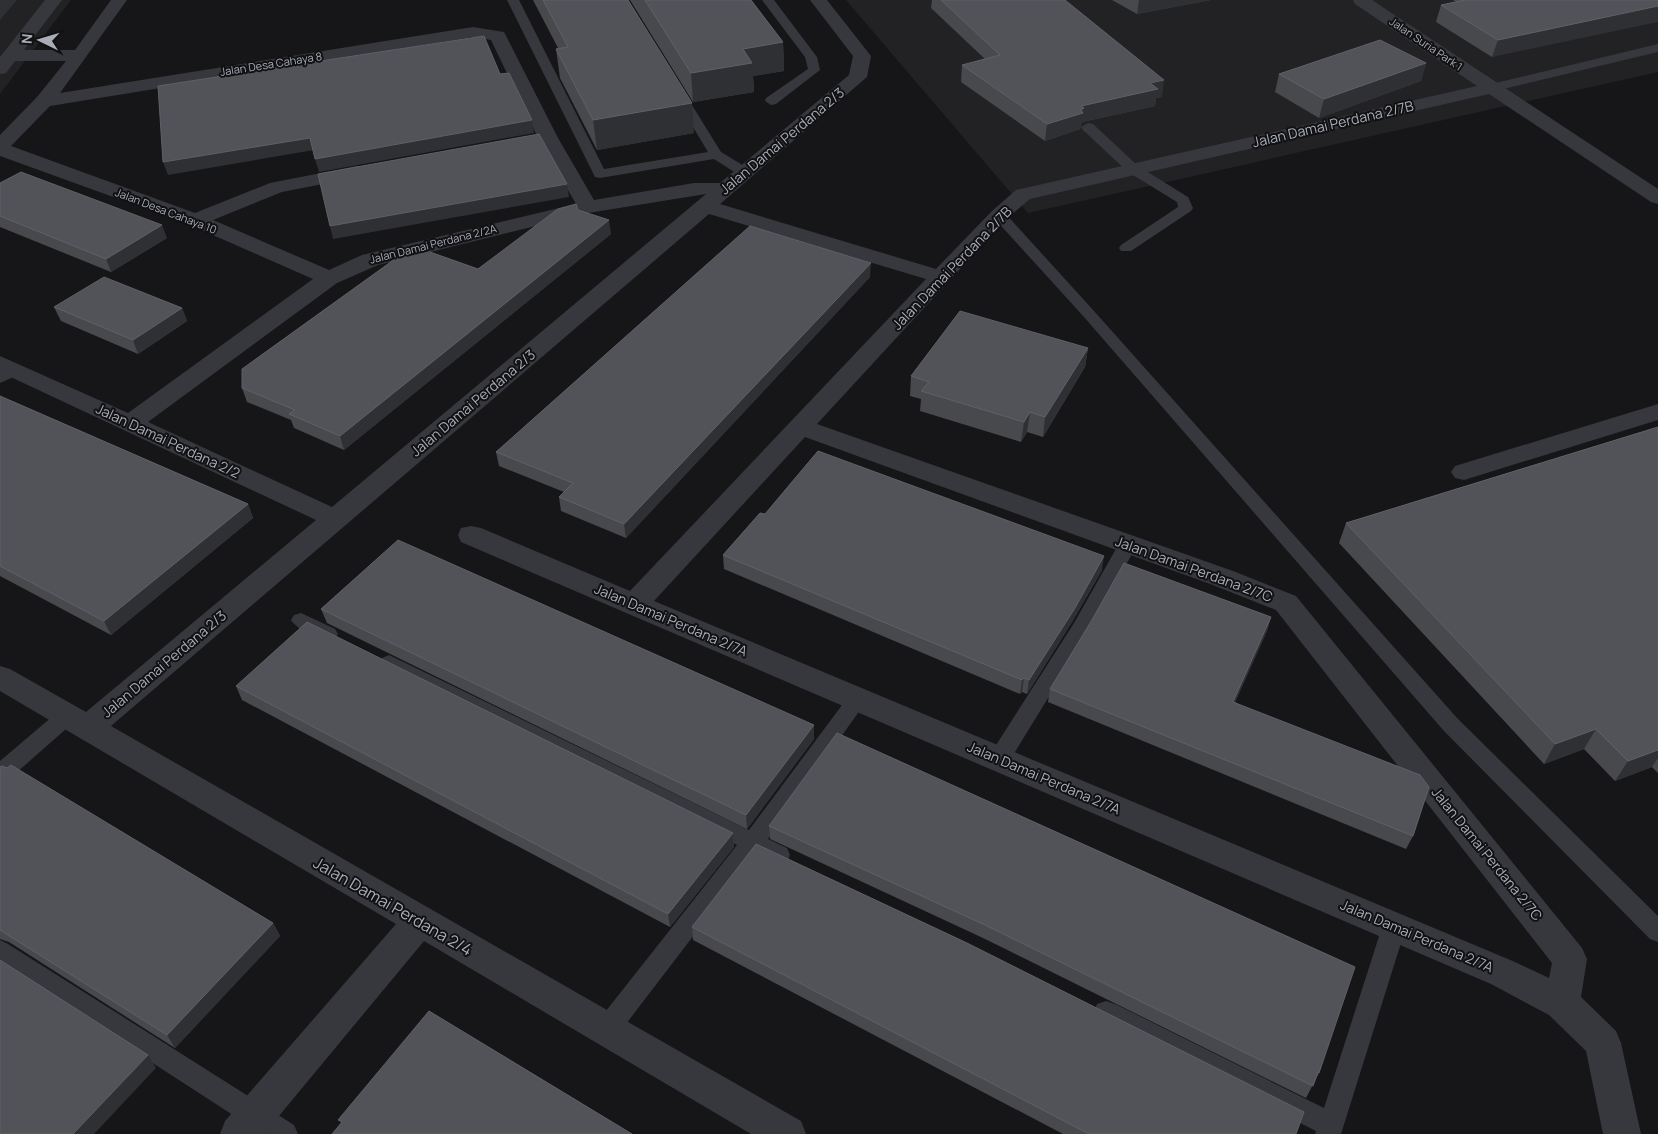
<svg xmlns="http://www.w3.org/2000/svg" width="1658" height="1134" font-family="Manrope,sans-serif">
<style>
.built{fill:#222225}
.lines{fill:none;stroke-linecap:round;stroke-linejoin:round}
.lane{fill:#37383d;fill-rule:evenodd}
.street{fill:#37383d;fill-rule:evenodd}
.wall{fill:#47494d}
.shaded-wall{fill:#2f3033}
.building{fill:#525359;stroke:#5f6168}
.labels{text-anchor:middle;stroke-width:4;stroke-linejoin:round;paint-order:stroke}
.far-street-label{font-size:11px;fill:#a8adb8;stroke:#111113}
.street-label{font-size:14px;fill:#a8adb8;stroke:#111113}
.near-street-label{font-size:16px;fill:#a8adb8;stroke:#111113}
</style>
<rect width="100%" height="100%" fill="#161618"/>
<path class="built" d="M0,0H71L0,94Z
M846,0H1658V72L1028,213Z"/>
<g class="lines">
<path class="lane" d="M507,0H519L604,169L708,152L673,94L679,90L685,94L721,152L749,169L751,172L749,175H739L714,159L600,178L595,177Z
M762,0H774L817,57L820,70L776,104L771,105L765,101L766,98L808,69L805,57Z
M1658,44V52L1491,92L1485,88L1487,85Z
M1088,123L1093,124L1138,166L1188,197L1193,208L1191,211L1131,251H1121L1119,248L1121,245L1178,207L1177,202L1128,172L1083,130L1081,127Z
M999,211L1004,212L1094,311L1458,719L1658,916V942L1650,939L1444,731L1084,317L994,218L992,215L994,212Z
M14,365L20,366L22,370L20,374L0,383V371Z
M1128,539L1135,540L1137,545L1088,633L1007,765L999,767L991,765L988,759L991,753L1074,623L1121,540Z
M301,613L335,629L338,634L335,639C324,643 297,630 291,620L294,615Z
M389,655L749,830L851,693L858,691L865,693L868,699L768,839L787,848L790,855L787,862L779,865L756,854L616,1037L607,1041L598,1037L595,1029L598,1021L737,845L382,668L379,663L382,658Z
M67,708L74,710L77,716L74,722L8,780L0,783V761L60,710Z
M1394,917L1402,920L1406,927L1341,1134H1315L1316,1131L1097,1020L1094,1012L1097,1004L1106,1001L1115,1004L1324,1108L1382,927L1386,920Z
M0,940L8,944L294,1125L298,1134H262L0,964Z"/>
<path class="street" d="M45,0H62L24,50H75L111,0H127L60,93L473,27L504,32L558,138L594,200L694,183H720L849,75L853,56L810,0H827L871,56L867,77L720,204L936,269L992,211L1016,190L1477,86L1355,4L1353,0H1372L1658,189V204L1651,202L1489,94L1030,199L1006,219L817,424L1233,571L1296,596L1582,948L1587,959L1581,997L1616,1031L1621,1043L1641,1134H1603L1586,1051L1549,1015L1491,984L461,542L458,535L461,528L471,526L481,528L630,591L926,279L709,214L111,726L801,1121L806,1134H751L424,941L264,1134H220L225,1121L396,924L0,691V666L10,669L86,712L316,520L0,372V356L128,413L313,279L188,224L0,156V135L37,97L66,61H15L6,73L0,74V57ZM473,37L491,40L538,138L576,204L362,255L329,270L213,220L282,192L364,176L367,172L364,168L357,166L270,183L195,213L11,146L50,106ZM706,194L332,507L148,422L337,283L378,265L588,213ZM805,437L1213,585L1276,610L1552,963L1549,978L1515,962L654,601Z
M1658,404V420L1464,480L1455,478L1451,472L1455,466Z"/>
</g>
<path class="wall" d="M533,0H628L694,133L597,150L560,78L556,49L558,48Z
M630,0H751L783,42L784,71L753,76L754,92L693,102Z
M932,0H1065L1162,97L1156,98L1155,106L1082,122L1080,129L1045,141L961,82L962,65L985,59L931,8Z
M1112,0H1211L1137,14Z
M1453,0H1658L1492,57L1436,22L1441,5L1456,2Z
M1426,63L1421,81L1319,118L1275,92L1279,74Z
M0,183L167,238L111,272L0,227Z
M578,210L611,234L344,450L294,428L291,420L247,402L242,388L478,269Z
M870,277L626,538L561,511L559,497L564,492L499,466L496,452Z
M54,307L182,308L187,321L138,354L61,321Z
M1088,348L1085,367L1043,437L1027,432L1021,442L920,411L921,399L910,396L911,376Z
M0,396L248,504L253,518L111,635L0,576Z
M1658,427V773L1652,767L1615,781L1584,749L1544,764L1339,543L1346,523Z
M765,514L1102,570L1072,622L1027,694L1022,692L1020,694L724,569L723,555Z
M321,609L814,739L747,829L327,623Z
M1271,617L1267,631L1235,702L1413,836L1406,849L1048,702L1050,689Z
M236,686L733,833L734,847L670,927L242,700Z
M0,767L273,923L280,936L175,1048L9,942L0,939Z
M769,826L1319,1073L1306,1098L983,938L770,839Z
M692,927L1296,1134H1063L693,940Z"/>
<path class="shaded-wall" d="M0,0H17L0,20Z
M1139,0H1211L1137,14Z
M1658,6V22L1492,57L1498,40Z
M783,42L784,71L753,76L754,92L693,102L691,73L743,49Z
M1426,63L1421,81L1319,118L1324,99Z
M1164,80L1162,97L1156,98L1155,106L1082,122L1080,129L1045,141L1047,124L1081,106L1150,83Z
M692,103L694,133L597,150L593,120Z
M532,120L534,133L319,172L315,159Z
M310,138L314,150L168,175L163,162Z
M567,184L569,197L333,239L330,226Z
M609,220L611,234L344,450L340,436Z
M162,225L167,238L111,272L106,259Z
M871,263L870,277L626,538L624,524Z
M182,308L187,321L138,354L133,340Z
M1088,348L1085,367L1043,437L1045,417Z
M1030,412L1027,432L1021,442L1024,422Z
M248,504L253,518L111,635L104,621Z
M1104,556L1102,570L1072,622L1027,694L1029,680Z
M1271,617L1267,631L1229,716L1233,702Z
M1024,678L1022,692L1020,694L1022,680Z
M814,725V739L747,829L746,815Z
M1596,729L1584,749L1544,764L1555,744Z
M1658,750V758L1652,767L1615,781L1628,761Z
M733,833L734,847L670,927L668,914Z
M273,923L280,936L175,1048L167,1035Z
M148,1055L156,1068L94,1134H73Z"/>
<path class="building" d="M543,0H628L692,103L593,120L556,49L568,47Z
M645,0H751L783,42L743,49L752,63L691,73Z
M941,0H1065L1164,80L1150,83L1158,89L1081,106L1084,108L1081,110L1083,113L1047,124L962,65L1000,55Z
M1465,0H1658V6L1498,40L1441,5Z
M484,36L500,74L509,73L532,120L315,159L310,138L163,162L158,86Z
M1380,40L1426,63L1324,99L1279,74Z
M539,134L567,184L330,226L318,174Z
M21,172L162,225L106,259L0,216V183Z
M576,204L578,210L609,220L340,436L289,414L295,410L242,388V369L413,246L478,269L558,209Z
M750,226L871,263L624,524L559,497L573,483L496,452Z
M104,277L182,308L133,340L54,307Z
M960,311L1088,348L1045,417L1030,412L1024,422L921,391L929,382L911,376Z
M0,396L248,504L104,621L0,566Z
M1658,427V750L1628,761L1596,729L1555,744L1346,523Z
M818,451L1104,556L1075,608L1029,680L1024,678L1022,680L723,555L760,513L765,514Z
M398,540L814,725L746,815L321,609Z
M1124,563L1271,617L1233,702L1420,775L1429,787L1413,836L1050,689L1092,620Z
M307,622L733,833L668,914L236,686Z
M837,733L1355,967L1319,1073L1318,1072L1313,1086L985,925L769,826Z
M11,765L273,923L167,1035L0,930V767L2,766L7,768Z
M756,844L967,943L1304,1112L1296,1134H1089L692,927Z
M0,960L148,1055L73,1134H0Z
M429,1011L632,1134H332L342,1122L338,1120Z"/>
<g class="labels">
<g class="far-street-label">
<text transform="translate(1426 44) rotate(34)" y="4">Jalan Suria Park 1</text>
<text transform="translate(271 64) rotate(-9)" y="4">Jalan Desa Cahaya 8</text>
<text transform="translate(166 211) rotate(21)" y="4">Jalan Desa Cahaya 10</text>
<text transform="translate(433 244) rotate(-14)" y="4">Jalan Damai Perdana 2/2A</text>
</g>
<g class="street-label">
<text transform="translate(1333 124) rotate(-13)" y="5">Jalan Damai Perdana 2/7B</text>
<text transform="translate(782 141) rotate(-40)" y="5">Jalan Damai Perdana 2/3</text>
<text transform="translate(952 268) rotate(-46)" y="5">Jalan Damai Perdana 2/7B</text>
<text transform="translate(473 403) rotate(-40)" y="5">Jalan Damai Perdana 2/3</text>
<text transform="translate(168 441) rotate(25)" y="5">Jalan Damai Perdana 2/2</text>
<text transform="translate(1194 569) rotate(20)" y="5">Jalan Damai Perdana 2/7C</text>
<text transform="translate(671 620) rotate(23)" y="5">Jalan Damai Perdana 2/7A</text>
<text transform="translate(164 664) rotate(-40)" y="5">Jalan Damai Perdana 2/3</text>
<text transform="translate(1044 778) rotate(23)" y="5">Jalan Damai Perdana 2/7A</text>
<text transform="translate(1487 854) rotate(51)" y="5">Jalan Damai Perdana 2/7C</text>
<text transform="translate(1417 936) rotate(23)" y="5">Jalan Damai Perdana 2/7A</text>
</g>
<g class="near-street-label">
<text transform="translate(393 906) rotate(30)" y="6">Jalan Damai Perdana 2/4</text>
</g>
</g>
<g transform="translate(40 40) rotate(275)" stroke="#111113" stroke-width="4" paint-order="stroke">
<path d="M0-4L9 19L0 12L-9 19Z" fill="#a8adb8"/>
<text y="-8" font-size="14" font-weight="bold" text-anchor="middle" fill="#a8adb8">N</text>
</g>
</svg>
